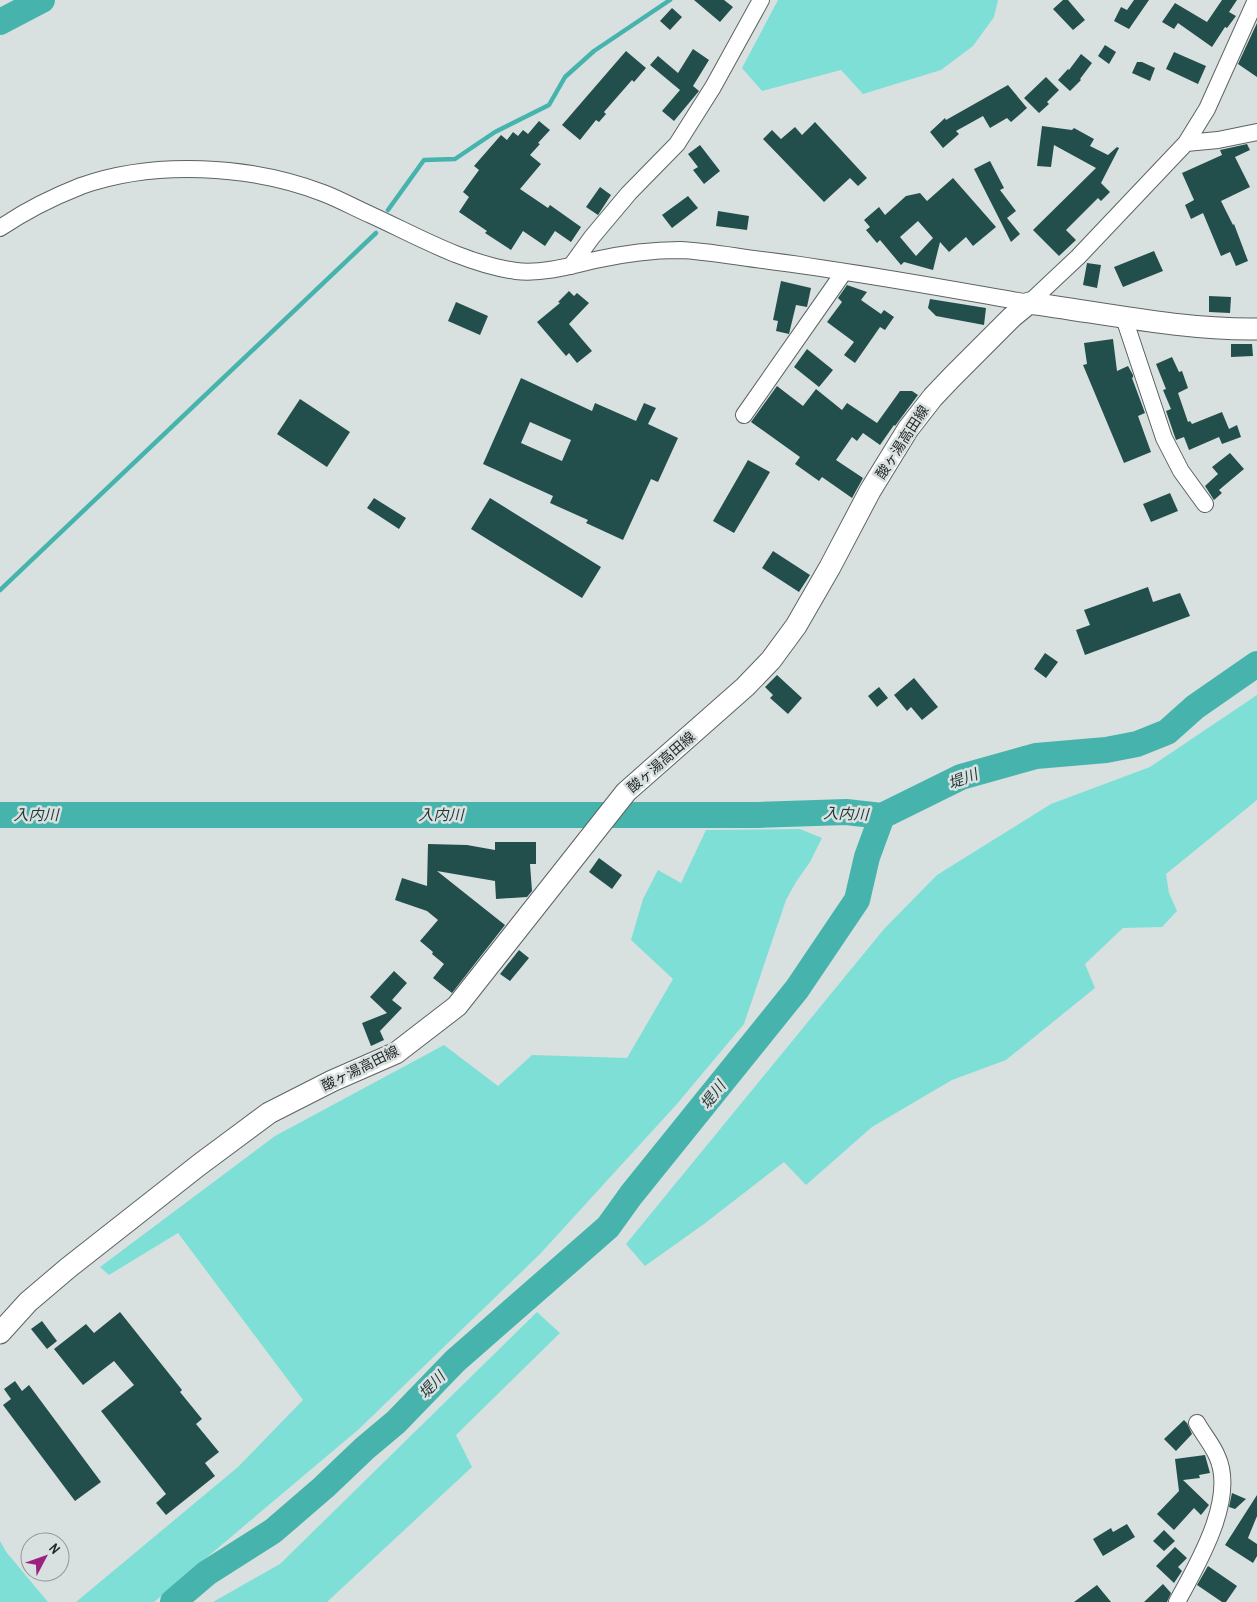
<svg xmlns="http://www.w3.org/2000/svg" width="1257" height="1602" font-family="'Archivo Narrow','Noto Sans JP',sans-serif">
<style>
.green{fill:#7edfd7}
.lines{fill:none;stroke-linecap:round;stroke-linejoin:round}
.stream{stroke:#46b4ad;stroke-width:4.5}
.river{stroke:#46b4ad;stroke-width:26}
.building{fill:#224f4c;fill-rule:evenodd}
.minor-casing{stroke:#5d6363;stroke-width:18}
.major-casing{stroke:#5d6363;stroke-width:23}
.minor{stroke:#fff;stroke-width:16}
.major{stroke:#fff;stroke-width:21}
.labels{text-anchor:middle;stroke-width:5;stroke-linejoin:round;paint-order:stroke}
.street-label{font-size:14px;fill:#242727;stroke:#d9e1e0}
.water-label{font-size:15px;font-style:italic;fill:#1f3836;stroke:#d9e1e0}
</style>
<rect width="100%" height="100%" fill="#d9e1e0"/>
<path class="green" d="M778,0H998L994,17L973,46L941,70L863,94L841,70L762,91L742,68Z
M1257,695V800L1166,874L1169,893L1177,911L1162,927L1123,928L1085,964L1095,988L1006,1060L952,1080L872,1127L806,1185L784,1162L704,1224L645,1266L626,1244L884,929L937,875L1051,804L1150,767Z
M800,829L822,838L810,862L796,882L786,900L744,1024L676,1105L540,1254L359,1429L154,1602H76L238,1467L303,1400L178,1233L109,1275L100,1267L275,1136L444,1045L498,1086L532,1055L627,1058L673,979L631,940L643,899L658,870L681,883L706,830Z
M537,1312L560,1333L456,1435L472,1467L327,1602H213L280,1564Z
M0,1541L7,1553L48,1602H0Z"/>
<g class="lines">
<path class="stream" d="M388,210L424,160L455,159L495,132L549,105L565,77L594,51L670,0
M0,590L376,233"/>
<path class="river" d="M0,22L42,0
M0,815H758L846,812L882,816
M173,1602L207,1573L273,1531L324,1487L365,1448L396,1422L455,1361L608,1227L631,1195L797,989L857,900L867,857L882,816L961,777L1036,756L1106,750L1137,744L1167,732L1195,707L1257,664"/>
</g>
<path class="building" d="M694,0H724L733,7L720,22Z
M1063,0H1068L1085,20L1073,30L1053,9Z
M1134,0H1149L1129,29L1114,21L1121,7L1127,10Z
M1222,0H1237L1229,12L1236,16L1227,28L1225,27L1212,47L1178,23L1174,29L1162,22L1175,3L1207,22Z
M672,8L682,17L670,30L660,21Z
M1257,23V77L1238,64Z
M1105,45L1116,52L1109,64L1098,56Z
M693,49L709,60L693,86L699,91L674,121L662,111L680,90L650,65L658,56L678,73Z
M626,51L646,68L634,82L632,80L604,112L606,114L599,122L596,120L580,140L562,125Z
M1174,52L1206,66L1198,84L1166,69Z
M1081,54L1092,63L1080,79L1081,80L1070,91L1058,80L1068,69L1069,70Z
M1137,62H1142L1155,68L1150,81L1132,73Z
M1046,77L1059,90L1047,102L1049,104L1039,113L1024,98Z
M1008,85L1027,108L1011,122L1007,118L990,128L983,116L956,131L959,134L943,148L930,132L945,118L946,120Z
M539,121L550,130L538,143L540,144L530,155L541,164L520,189L548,208L550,205L581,227L571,242L555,231L545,246L523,231L511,250L485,233L487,231L459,212L469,197L463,192L479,170L474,166L501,135L507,140L513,132L518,136L523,130L528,134Z
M815,122L867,178L858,186L850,178L824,202L763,139L772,130L781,139L795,127L802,135Z
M1042,126L1072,130L1074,128L1094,139L1090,146L1108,155L1117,147L1119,148L1101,183L1110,192L1101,201L1098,198L1066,230L1076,240L1059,256L1033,230L1096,168L1054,145L1051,167L1037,166Z
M1247,144L1250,150L1235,157L1250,187L1221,201L1233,225L1234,224L1248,261L1236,266L1230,252L1221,256L1203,213L1191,219L1185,205L1194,200L1182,173L1222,155L1220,150Z
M700,145L720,171L704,184L693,170L698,167L688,154Z
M990,161L1004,188L1000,190L1016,211L1007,218L1020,234L1011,242L974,169Z
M953,178L996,227L973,246L966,237L949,252L940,242L933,270L904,262L901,265L880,240L877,243L866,230L870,227L864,220L879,207L885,215L906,196L920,193L927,201ZM918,221L933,238L916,256L900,237Z
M600,187L611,195L598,215L586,207Z
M688,196L698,208L672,228L662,215Z
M718,211L749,216L747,230L716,226Z
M1154,251L1163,271L1123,287L1114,267Z
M1087,263L1101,265L1097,288L1083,285Z
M781,281L811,288L807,307L796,305L789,334L776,331L778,321L773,320Z
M847,285L867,292L861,300L881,314L884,310L894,317L885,330L880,327L855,363L844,355L854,342L827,322L842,302L838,298Z
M569,291L574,296L577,293L589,303L569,324L592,351L577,363L569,353L566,356L537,322L560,303L558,302Z
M1209,296L1231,297L1230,313L1209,312Z
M930,299L986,308L984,325L936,316L928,308Z
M456,302L488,316L480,335L448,321Z
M1113,339L1117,371L1128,366L1133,375V377L1132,378L1145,413L1138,416L1151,452L1124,463L1083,365L1087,364L1084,343Z
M1231,344H1252L1253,356L1231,357Z
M807,349L833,370L819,387L794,367Z
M1172,357L1179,372L1182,371L1188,388L1178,393L1188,422L1190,421L1192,424L1222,412L1229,429L1237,425L1241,437L1222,444L1219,437L1189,450L1184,437L1176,440L1166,411L1171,409L1163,390L1166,389L1156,364Z
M521,378L592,411L595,403L636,421L644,403L656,408L648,424L678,438L658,482L651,479L623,540L586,523L588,520L550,503L553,496L483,464ZM530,422L571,440L562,461L521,443Z
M777,386L803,406L816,389L842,410L847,403L877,423L900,391H912L918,395L895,426L894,425L880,445L863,433L857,441L852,437L836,460L863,478L852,498L822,477L819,481L795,464L800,457L751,422Z
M300,399L350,432L327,467L277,434Z
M1230,453L1244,469L1219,490L1222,493L1214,500L1205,486L1218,474L1212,467Z
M748,460L770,472L734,533L713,521Z
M1170,493L1178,511L1151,522L1143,504Z
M374,498L406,518L399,529L367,508Z
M490,498L601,567L582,598L471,529Z
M773,551L810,575L799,592L762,568Z
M1148,587L1153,602L1180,593L1190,616L1085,655L1076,630L1090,625L1084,610Z
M1045,653L1058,662L1046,678L1034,669Z
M777,675L802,698L788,714L770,698L773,695L765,687Z
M914,678L938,707L922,720L911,707L907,711L894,695Z
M879,687L888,698L877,707L868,696Z
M495,842H536V864H530L532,891L527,897L496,899L495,881L437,871L505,925L452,993L433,978L444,964L432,954L433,952L420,941L438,920L427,911L395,900L402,878L427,886L428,844L467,845L495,850Z
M599,858L622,875L612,889L589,872Z
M519,950L529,958L510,981L500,974Z
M394,971L407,983L392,1000L402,1008L380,1031L384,1040L371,1046L362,1023L387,1013L370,997Z
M120,1312L182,1390L180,1392L202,1419L196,1424L219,1452L205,1463L215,1476L166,1515L156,1503L166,1494L101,1411L134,1385L114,1361L83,1385L54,1349L86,1324L94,1333Z
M42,1321L57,1341L47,1349L31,1329Z
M15,1381L22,1391L29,1385L101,1482L75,1501L3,1405L11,1399L4,1389Z
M1184,1420L1187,1423L1192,1434L1176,1451L1164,1439Z
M1205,1455L1210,1473L1199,1475L1200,1478L1183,1480L1209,1505L1201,1515L1194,1508L1174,1530L1157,1514L1179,1491L1175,1459Z
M1232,1493L1246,1499L1235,1509L1229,1507Z
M1257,1495V1516L1248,1538L1257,1544V1556L1253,1563L1225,1545Z
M1127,1524L1135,1537L1103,1556L1093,1539L1111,1528L1113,1532Z
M1164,1530L1175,1541L1164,1551L1153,1541Z
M1175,1547L1187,1558L1178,1567L1182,1571L1174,1583L1156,1566Z
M1208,1566L1237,1586L1226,1602H1222L1197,1585Z
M1163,1584L1171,1593L1167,1602H1144Z
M1097,1585L1111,1602H1074Z"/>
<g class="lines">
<defs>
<path id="minor" d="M1186,143L1218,140L1257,132
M0,228C25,211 53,197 81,186C154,160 250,165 323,193C339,199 355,208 371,215C417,236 465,264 516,271C542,274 570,266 595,260C622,254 652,250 680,250C708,251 742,258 770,261C857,272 943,288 1029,303L1078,257L1186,143L1207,109L1256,0
M571,266L592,237L629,193L677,144L713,87L761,0
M1124,318L1164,438L1181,471L1205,504
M744,415L844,272
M1177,1602C1197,1565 1237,1499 1217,1456C1212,1444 1203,1434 1197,1423"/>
<path id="major" d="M0,1333L28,1302L68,1268L199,1165L269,1113L332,1081L396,1053L457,1006L626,792L745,687L771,660L796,626L830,567L870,491L908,429L933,397L952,377L1012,317L1029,303C1104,313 1181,330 1257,329"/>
</defs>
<use href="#minor" class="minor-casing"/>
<use href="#major" class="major-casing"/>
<use href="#minor" class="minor"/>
<use href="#major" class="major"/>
</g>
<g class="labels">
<g class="street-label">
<text transform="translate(902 442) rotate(-57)" y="5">酸ヶ湯高田線</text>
<text transform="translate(661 762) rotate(-41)" y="5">酸ヶ湯高田線</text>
<text transform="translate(360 1068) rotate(-26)" y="5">酸ヶ湯高田線</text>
</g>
<g class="water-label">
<text transform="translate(963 779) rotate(-21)" y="5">堤川</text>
<text transform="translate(846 814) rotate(2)" y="5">入内川</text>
<text x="36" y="820">入内川</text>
<text x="441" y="820">入内川</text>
<text transform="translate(713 1095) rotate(-52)" y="5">堤川</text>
<text transform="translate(432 1385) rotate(-46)" y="5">堤川</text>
</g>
</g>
<g transform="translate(45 1557) rotate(49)"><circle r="24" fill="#d9e1e0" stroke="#919796"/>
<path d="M0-4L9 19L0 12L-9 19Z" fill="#99237e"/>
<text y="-8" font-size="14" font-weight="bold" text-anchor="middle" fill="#242727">N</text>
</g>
</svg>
